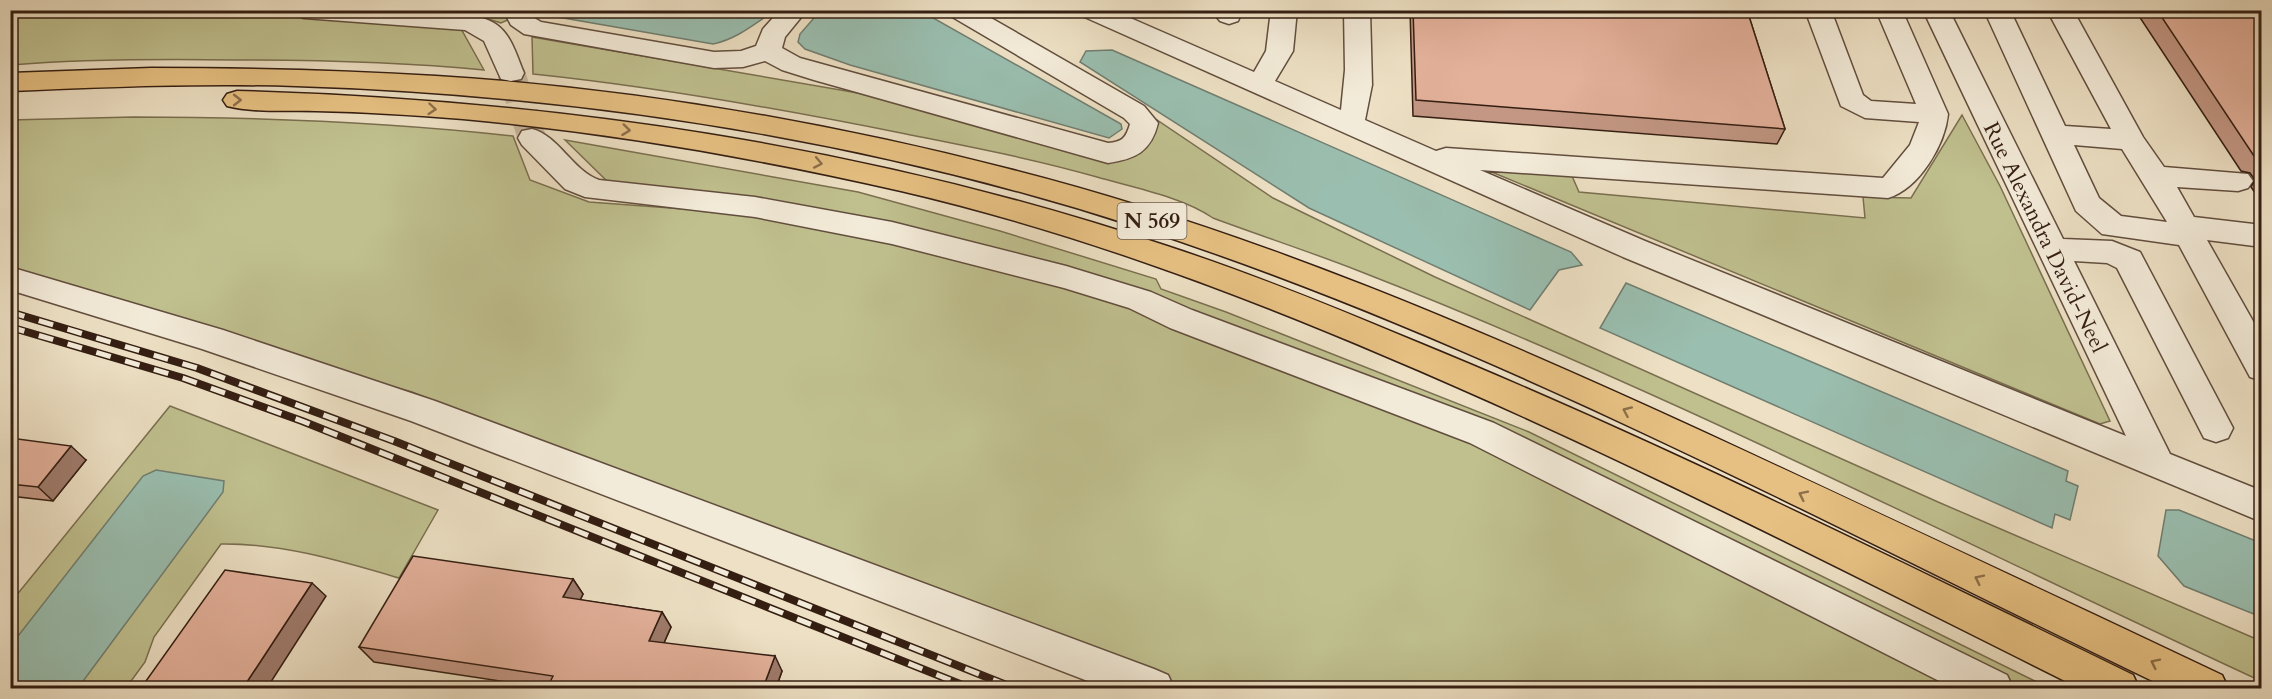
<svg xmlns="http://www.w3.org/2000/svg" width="2272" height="699" font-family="Cardo,serif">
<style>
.green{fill:#c0c08f;stroke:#7a6f50;stroke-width:1.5}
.water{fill:#9abeaf;stroke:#717e70;stroke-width:1.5}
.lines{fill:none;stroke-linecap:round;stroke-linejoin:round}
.minor-tunnel{stroke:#c8b9a0;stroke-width:28;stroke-dasharray:28 14;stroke-linecap:butt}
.minor-casing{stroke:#624e3e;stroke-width:3}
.highway-casing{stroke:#341e12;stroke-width:3}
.minor{fill:#f3ebd9;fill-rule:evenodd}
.highway{fill:#e6c082;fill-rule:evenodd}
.rail-casing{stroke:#341e12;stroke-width:8}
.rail{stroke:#f3ebd9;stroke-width:5;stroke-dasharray:15;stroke-linecap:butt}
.wall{fill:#c39784;stroke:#341e12;stroke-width:1.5}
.shaded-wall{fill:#9f7b6c;stroke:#341e12;stroke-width:1.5}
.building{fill:#e3b09a;stroke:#341e12;stroke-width:1.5}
.oneway{stroke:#8d6f4a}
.labels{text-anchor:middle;stroke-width:4.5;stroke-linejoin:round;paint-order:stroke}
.shield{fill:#f3ebd9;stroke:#6d5c4e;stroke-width:1.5}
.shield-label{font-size:21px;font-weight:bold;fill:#341e12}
.street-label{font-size:22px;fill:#341e12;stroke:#f3ebd9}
</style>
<rect width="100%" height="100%" fill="#ede0c4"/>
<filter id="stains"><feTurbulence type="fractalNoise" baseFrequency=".00333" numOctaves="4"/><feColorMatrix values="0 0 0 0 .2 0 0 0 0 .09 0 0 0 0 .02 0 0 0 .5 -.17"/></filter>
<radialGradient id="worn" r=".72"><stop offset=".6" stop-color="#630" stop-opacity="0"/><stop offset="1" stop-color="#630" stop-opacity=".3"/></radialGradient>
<path class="green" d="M353,11H511L510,19L501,23C456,6 401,12 353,11Z
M221,15L317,16L460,27L484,70C401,62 317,60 234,60C159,59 84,59 11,65L10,17Z
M532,37L858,93L1109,156L1151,116L1273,198L1435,277L1938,502L2261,641V681C1962,543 1667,391 1359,271C1311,252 1261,236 1213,218C1183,197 1132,187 1097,177C1034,159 971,147 906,134C782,109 659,87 533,74Z
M1962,115L2000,186L2110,421L2100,424L1482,168L1572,176L1579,192L1865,218L1863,197L1911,198Z
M133,117C260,117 386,122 513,136L530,180L589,202L739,213L853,230L1083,289L1548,473L1964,688H1169L412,392L300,361L11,270L10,120Z
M565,140L858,192L1000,231L1156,279L1161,289L1226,312L1529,432L2049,688H2005L1735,552L1145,296L609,183Z
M170,406L438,510L399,578C341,561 281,543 221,544L154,637L145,662L126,688H11V602Z"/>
<path class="water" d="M542,11H774C754,24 737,39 713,44L552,16Z
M901,11L909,14L921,11L1121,124L1122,129L1109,138L850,65L805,49L798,42L800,34L820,11Z
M1112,50L1571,252L1582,265L1559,270L1530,310L1309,208L1080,62L1086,51Z
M1626,283L2068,471L2066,481L2078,486L2070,520L2055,514L2052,528L1600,328Z
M156,470L224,481L223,492L78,688H11V645L143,476Z
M2166,510H2179L2261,543V617L2184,586L2158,556Z"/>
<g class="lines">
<path class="minor-tunnel" d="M511,73L532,138"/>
<defs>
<path id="minor" d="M292,10C336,10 464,1 497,25C512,36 517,57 524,73L521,79L511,81L501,79L484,41L465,30L304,18L295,15Z
M503,10H529L531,16L541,22L714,52L741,51L756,46L763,29L780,10H807L785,37L782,48L800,58L1108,143C1122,142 1126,138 1130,124L1124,118L949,15L946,10H977L1144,106L1158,123C1151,152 1135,159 1108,163L814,80L782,70L765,61L743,67L714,68L524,34L511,25Z
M1077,10H1112L1254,72L1266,51L1271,10H1297L1293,51L1275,81L1341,110L1345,70L1344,10H1370L1372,85L1365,120L1436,151L1446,148L1883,178L1910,145L1919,122L1865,118L1841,106L1805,10H1831L1863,95L1871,101L1916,104L1876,10H1902L1948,114C1945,145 1919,189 1888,198L1480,170L1645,241L2126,436L1923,10H1949L2063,239L2112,241L2140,252L2233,428L2228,438L2216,442L2204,438L2117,268L2107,263L2074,261L2170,454L2262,491V522L1623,257L1080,15Z
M1217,10H1243L1238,21L1229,24L1220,21L1216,16Z
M1984,10H2010L2065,126L2111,129L2047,10H2073L2143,137L2164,167L2248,174L2253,181L2248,188L2238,191L2177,187L2194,217L2262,225V247L2207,240L2262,337V381L2250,377L2179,245L2102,234L2076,211ZM2074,145L2122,149L2167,222L2121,216L2099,198Z
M532,129C559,136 572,170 599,180L755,197L892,222L1066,266L1151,292L1192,310L1494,423L2007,675L2013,688H1953L1470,443L1170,328L1129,308L1064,288L892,244L755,217L585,197L565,189L522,145L518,138L522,131Z
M10,267L223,330L435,401L1154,669L1168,675L1174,688H1106L411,421L202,349L10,290Z"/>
<path id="highway" d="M151,68C246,68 341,70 436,76C629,88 822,121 1009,169C1250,230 1480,329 1706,433C1878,512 2050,594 2222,675L2228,688H2167C1830,526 1493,343 1137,227C866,139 580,95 296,86C201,83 106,87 10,91V73Z
M237,91C556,100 864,145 1167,246C1250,273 1331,306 1412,340C1657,440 1894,559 2133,675L2139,688H2079C1850,574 1622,456 1385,356C1228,289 1068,230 901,191C757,158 611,133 463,119C414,115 365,112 316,111C287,110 255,113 227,106L223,100L227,94Z"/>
</defs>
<use href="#minor" class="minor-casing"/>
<use href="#highway" class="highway-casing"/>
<use href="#minor" class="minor"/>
<use href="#highway" class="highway"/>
<defs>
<path id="rail" d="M10,312L197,368L394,441L1014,688
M10,327L183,378L302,421L970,688"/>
</defs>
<use href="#rail" class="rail-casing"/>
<use href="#rail" class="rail"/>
</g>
<path class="wall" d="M1410,10H1747L1785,129L1777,144L1413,116Z
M2135,10H2262V203L2251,187L2255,180L2250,173L2241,171Z
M10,438L86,460L53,501L10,496Z
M573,579L583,594L580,600L662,612L671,627L664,643L782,671L776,688H547L374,662L359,647Z"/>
<path class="shaded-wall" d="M71,446L86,460L53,501L38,487Z
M573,579L583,594L574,613L563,597Z
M312,583L326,596L267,688H243Z
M662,612L671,627L658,656L649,641Z
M775,656L782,671L776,688H763Z"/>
<path class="building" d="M1413,10H1747L1785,129L1416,100Z
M2157,10H2262V157L2254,156Z
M10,438L71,446L38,487L10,484Z
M413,556L573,579L563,597L662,612L649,641L775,656L763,688H547L553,676L359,647Z
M225,570L312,583L243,688H141Z"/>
<defs><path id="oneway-chevron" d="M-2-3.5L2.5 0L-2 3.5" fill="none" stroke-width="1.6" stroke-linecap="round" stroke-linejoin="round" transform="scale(1.5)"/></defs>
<g class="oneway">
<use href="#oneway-chevron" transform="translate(237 100)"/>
<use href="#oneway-chevron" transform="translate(432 109) rotate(5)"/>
<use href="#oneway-chevron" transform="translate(626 130) rotate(7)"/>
<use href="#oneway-chevron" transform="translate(818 163) rotate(11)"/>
<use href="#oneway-chevron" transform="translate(1627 411) rotate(-156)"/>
<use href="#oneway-chevron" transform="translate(1803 495) rotate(-154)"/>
<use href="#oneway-chevron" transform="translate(1979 579) rotate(-154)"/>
<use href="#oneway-chevron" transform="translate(2155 663) rotate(-154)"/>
</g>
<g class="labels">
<rect class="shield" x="1117.5" y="203" width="69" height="36" rx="4.5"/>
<g class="shield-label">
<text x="1152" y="228">N 569</text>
</g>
<g class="street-label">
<text transform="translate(2046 237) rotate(64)" y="8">Rue Alexandra David-Neel</text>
</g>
</g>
<rect width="2272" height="699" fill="none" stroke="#ede0c4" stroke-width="36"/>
<rect x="12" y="12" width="2248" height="675" fill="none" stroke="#341e12" stroke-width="3"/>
<rect x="18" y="18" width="2236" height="663" fill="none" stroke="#341e12" stroke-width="1.5"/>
<rect width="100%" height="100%" filter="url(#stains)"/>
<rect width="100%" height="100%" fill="url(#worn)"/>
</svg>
